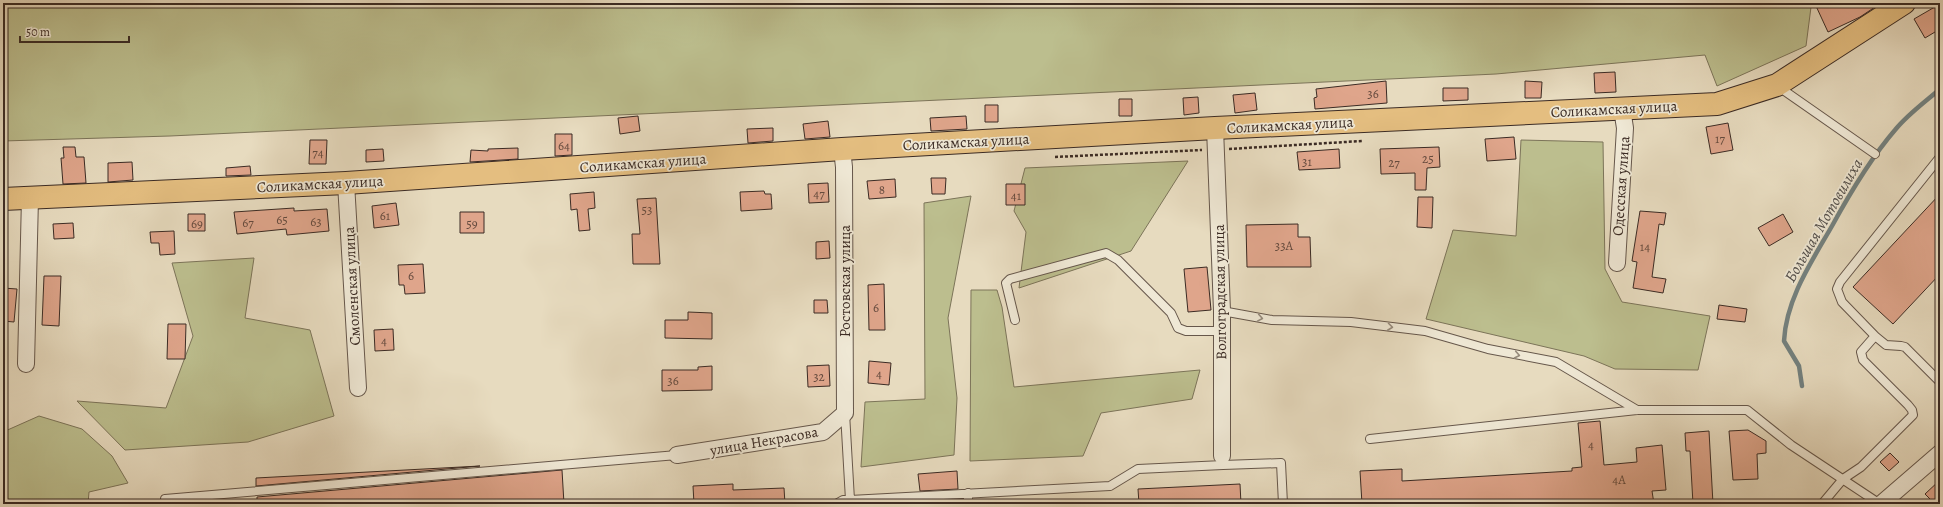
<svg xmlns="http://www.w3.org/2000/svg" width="1943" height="507" font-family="Alegreya,serif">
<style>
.green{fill:#bcbe8e;stroke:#7c7459}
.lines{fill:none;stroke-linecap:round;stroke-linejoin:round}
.stream{stroke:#73807e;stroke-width:4.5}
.building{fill:#dfa58b;stroke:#3b2b24}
.service-casing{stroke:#66574b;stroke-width:10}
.minor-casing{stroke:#66574b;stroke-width:18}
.primary-casing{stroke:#3b2b24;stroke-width:24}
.path{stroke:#3b2b24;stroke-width:2.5;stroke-dasharray:3 2;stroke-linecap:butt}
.service{stroke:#efe8d5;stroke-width:8}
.minor{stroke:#efe8d5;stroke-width:16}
.primary{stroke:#e4be80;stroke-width:22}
.oneway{stroke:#958a7c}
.labels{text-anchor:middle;stroke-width:3.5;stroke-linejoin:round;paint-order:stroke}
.number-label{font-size:13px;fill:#644a3e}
.street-label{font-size:15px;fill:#3b2b24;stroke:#efe8d5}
.water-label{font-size:16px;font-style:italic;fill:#524e4a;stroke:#efe8d5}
</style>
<rect width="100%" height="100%" fill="#e7dbbf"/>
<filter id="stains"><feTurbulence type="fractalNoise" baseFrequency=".005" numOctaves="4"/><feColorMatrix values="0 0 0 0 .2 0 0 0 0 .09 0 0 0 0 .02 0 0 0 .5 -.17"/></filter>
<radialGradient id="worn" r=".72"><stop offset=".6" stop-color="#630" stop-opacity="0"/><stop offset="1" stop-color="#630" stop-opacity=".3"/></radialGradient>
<path class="green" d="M3,3H1816L1811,7L1806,46L1717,86L1705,55L1496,74L170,136L3,141Z
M1521,140L1603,142L1605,269L1622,302L1710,316L1698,370L1615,369L1584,356L1426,319L1453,230L1516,236Z
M1188,161L1131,251L1019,288L1026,232L1014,211L1025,168Z
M971,196L948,318L957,398L954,455L861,467L865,402L925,399L924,203Z
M254,258L245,318L310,330L334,416L248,442L125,450L77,401L166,408L193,336L172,263Z
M971,290H997L1002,307L1014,387L1200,370L1192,399L1101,413L1083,456L970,461Z
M39,416L82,429L112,456L128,483L89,492L88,504H3L7,467L3,463V432Z"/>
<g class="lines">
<path class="stream" d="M1802,386L1799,366L1784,341C1786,299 1812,261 1832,226C1850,193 1870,159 1895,130C1908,114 1925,102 1940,89"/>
</g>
<path class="building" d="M1823,3H1881L1860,17L1828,32L1816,6Z
M1940,4V29L1925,38L1914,19Z
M1615,72L1616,92L1595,93L1594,73Z
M1386,81L1387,103L1315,109L1314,98L1317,97L1316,89Z
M1525,81L1542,82L1541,98H1525Z
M1443,88H1468V100L1443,101Z
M1255,93L1257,110L1235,113L1233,95Z
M1198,97L1199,113L1184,115L1183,98Z
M1119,99H1132V116H1119Z
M985,105H998V122H985Z
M638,116L640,131L620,134L618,118Z
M966,116L967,129L931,131L930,118Z
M828,121L830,137L805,139L803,124Z
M1728,123L1733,150L1711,154L1706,127Z
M773,128V141L748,143L747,129Z
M555,134H572V155L555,156Z
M1514,137L1516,159L1487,161L1485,139Z
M310,140H327L326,164H309Z
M63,147H75L76,157H84L86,183L63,184L61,158H64Z
M1439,147L1440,167L1427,168L1426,190H1415V173L1381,174L1380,149Z
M518,148V159L470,162L471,150L488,151V149Z
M383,149L384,161L366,162V150Z
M1339,149L1340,168L1299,170L1297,152Z
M132,162L133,180L108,182V163Z
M250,166L251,175L226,176V168Z
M931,178H946L945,194H932Z
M895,179L896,197L869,199L867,181Z
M828,183L829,202L809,203L808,184Z
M1006,184H1025V205H1006Z
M764,191L765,194H771L772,209L741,211L740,192Z
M594,192L595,208L588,209L590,230L579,231L577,209L571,210L570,194Z
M1940,194V274L1893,324L1853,287Z
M1418,197H1433L1432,228L1417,227Z
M656,198L660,264H633L632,234H640L637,199Z
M396,203L399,225L374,228L372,206Z
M294,208V211L327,209L329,231L287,235L286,229L237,234L234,212Z
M1640,211L1666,213L1664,225L1659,224L1652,277L1666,279L1663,293L1633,288L1637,262L1632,261Z
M460,212H484V233H460Z
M188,214H205V231H188Z
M1783,214L1793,232L1769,246L1758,228Z
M73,223L74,238L54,239L53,224Z
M1298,224V237H1310L1311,267H1247L1246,225Z
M174,231L175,254L160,255L159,243H151L150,232Z
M829,241L830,258L816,259V242Z
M423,264L425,293L405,294L404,285H399L398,265Z
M1207,267L1211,310L1188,312L1184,269Z
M44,276H61L59,326L42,325Z
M884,284L885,330H869L868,285Z
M3,288L17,289L14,322L3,321Z
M814,300H827L828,313H814Z
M1719,305L1747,309L1745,322L1717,319Z
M688,312L712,313V339L665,338V320H688Z
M168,324H186L185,359H167Z
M393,329L394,350L375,351L374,330Z
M869,361L891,363L889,385L868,383Z
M829,365L830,386L808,387L807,366Z
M712,366V390L662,391V370H698V367Z
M1600,421L1604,465L1637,462L1636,448L1662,445L1666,490L1652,491L1654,504H1362L1360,471L1402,469V481L1572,471V468L1582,467L1578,423Z
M1748,430L1766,441V453L1757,454L1758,479L1733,480L1729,431Z
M1709,431L1713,504H1693L1690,451H1686L1685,433Z
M1890,453L1899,462L1889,471L1880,462Z
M480,466L256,486V478Z
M562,470L564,504H257V497Z
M957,471L958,489L920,491L918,474Z
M1940,480V504H1935L1925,494Z
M733,484V490L784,488L785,504H694L693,486Z
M1240,484L1241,504H1139L1138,489Z"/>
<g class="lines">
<defs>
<path id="service" d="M1779,87L1875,154
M1222,311L1272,320L1351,322L1425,331L1488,349L1556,362L1637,410
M1015,320L1006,283L1010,279L1106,253L1118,260L1171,313L1178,328L1186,331H1222
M1875,336L1842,302L1837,289L1840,282L1940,157
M845,413L850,500L1110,486L1138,469L1223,465L1222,456
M1370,439L1637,410H1747L1791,445L1880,504
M1223,465L1281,463L1283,504
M968,493V504
M165,504V499L677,455
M836,504L843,500H850
M1822,504L1843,479L1861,467L1913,415L1912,410L1908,405L1863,360L1861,352L1875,336L1886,345L1901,346L1905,347L1940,382"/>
<path id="minor" d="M1215,128L1222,311V456
M346,183L358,388
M1617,263L1625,128L1622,109
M26,364L30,198
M677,455L823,432L845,413L844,167L842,149
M1881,504L1940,453"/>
<path id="primary" d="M3,199L346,183L842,149L1215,128L1717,104L1777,85L1904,3"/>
</defs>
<use href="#service" class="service-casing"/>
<use href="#minor" class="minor-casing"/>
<use href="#primary" class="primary-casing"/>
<path class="path" d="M1229,149L1362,141
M1055,157L1202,150"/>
<use href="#service" class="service"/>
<use href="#minor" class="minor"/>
<use href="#primary" class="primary"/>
</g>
<defs><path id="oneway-chevron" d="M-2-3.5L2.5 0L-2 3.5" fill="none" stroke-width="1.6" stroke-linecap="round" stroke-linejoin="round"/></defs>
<g class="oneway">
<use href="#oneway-chevron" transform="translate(1260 318) rotate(10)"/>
<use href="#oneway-chevron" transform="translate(1390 327) rotate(7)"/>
<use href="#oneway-chevron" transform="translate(1517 355) rotate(11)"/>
</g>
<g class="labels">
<g class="number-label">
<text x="1373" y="98">36</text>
<text x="1720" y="143">17</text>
<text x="564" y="150">64</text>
<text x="318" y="157">74</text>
<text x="1428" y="163">25</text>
<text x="1307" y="166">31</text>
<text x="1394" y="167">27</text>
<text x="882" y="194">8</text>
<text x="819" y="198">47</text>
<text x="1016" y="200">41</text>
<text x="647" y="214">53</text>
<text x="385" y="220">61</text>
<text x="282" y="224">65</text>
<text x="316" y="226">63</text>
<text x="248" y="227">67</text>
<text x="197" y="228">69</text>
<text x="472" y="228">59</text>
<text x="1284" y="250">33А</text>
<text x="1645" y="251">14</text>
<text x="411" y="280">6</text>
<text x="876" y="312">6</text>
<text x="384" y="345">4</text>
<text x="879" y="378">4</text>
<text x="819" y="381">32</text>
<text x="673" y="385">36</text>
<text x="1591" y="449">4</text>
<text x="1619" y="484">4А</text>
</g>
<g class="street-label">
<text transform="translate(1614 109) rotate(-3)" y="5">Соликамская улица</text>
<text transform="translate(1290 125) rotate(-3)" y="5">Соликамская улица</text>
<text transform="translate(966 142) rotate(-3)" y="5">Соликамская улица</text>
<text transform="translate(643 163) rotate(-4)" y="5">Соликамская улица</text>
<text transform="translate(320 184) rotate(-3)" y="5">Соликамская улица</text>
<text transform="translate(1621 186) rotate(-86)" y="5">Одесская улица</text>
<text transform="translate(845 281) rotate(-90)" y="5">Ростовская улица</text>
<text transform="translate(352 286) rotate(-93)" y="5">Смоленская улица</text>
<text transform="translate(1220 292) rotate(-91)" y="5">Волгоградская улица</text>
<text transform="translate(764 441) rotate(-10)" y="5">улица Некрасова</text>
</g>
<g class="water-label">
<text transform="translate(1823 220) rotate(-60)" y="6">Большая Мотовилиха</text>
</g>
</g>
<rect width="1943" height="507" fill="none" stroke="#e7dbbf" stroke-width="16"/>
<rect x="4" y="4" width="1935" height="499" fill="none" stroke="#3b2b24" stroke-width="2"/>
<rect x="8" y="8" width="1927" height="491" fill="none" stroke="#3b2b24"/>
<path d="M20 36v6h109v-6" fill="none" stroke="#3b2b24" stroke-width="2"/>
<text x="26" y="36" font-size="12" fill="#3b2b24" stroke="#efe8d5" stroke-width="3" paint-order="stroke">50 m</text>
<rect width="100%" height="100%" filter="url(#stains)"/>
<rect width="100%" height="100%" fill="url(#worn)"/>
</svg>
